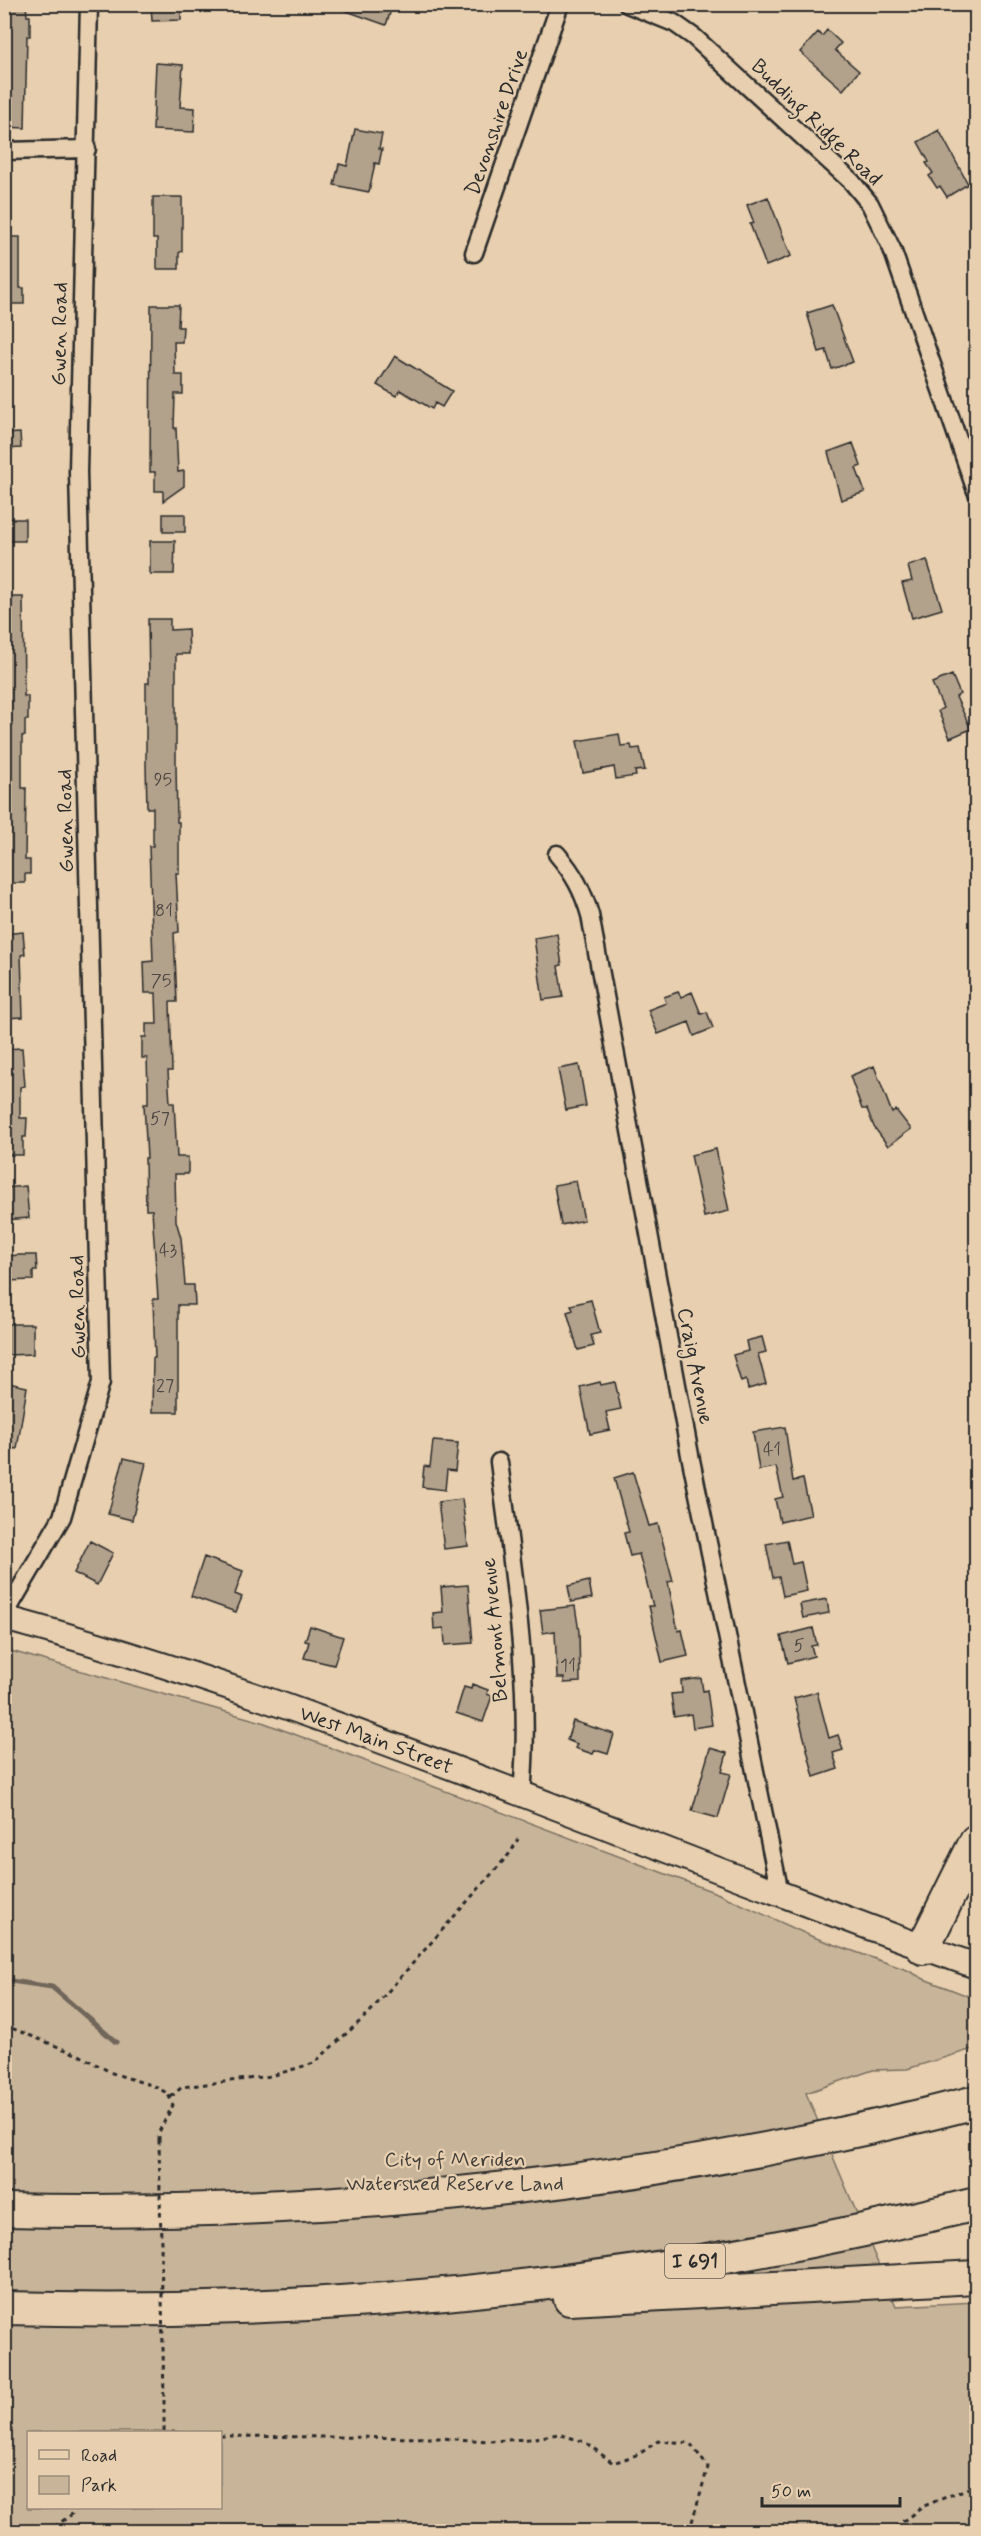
<svg xmlns="http://www.w3.org/2000/svg" width="981" height="2536" font-family="Mynerve,sans-serif">
<style>
.green{fill:#c8b499;stroke:#7a7062;stroke-width:1.5;fill-rule:evenodd}
.lines{fill:none;stroke-linecap:round;stroke-linejoin:round}
.stream{stroke:#6f665a;stroke-width:5}
.building{fill:#b2a18b;stroke:#2b2b2b;stroke-width:1.5}
.minor-casing{stroke:#2b2b2b;stroke-width:21}
.secondary-casing{stroke:#2b2b2b;stroke-width:28}
.motorway-casing{stroke:#2b2b2b;stroke-width:36}
.path{stroke:#2b2b2b;stroke-width:3;stroke-dasharray:4.5 4.5;stroke-linecap:butt}
.minor{stroke:#e7cfaf;stroke-width:16}
.secondary{stroke:#e7cfaf;stroke-width:24}
.motorway{stroke:#e7cfaf;stroke-width:32}
.path-bridge{stroke:#2b2b2b;stroke-width:3;stroke-dasharray:4.5 4.5;stroke-linecap:butt}
.labels{text-anchor:middle;stroke-width:4.5;stroke-linejoin:round;paint-order:stroke}
.number-label{font-size:18px;fill:#4d4843}
.shield{fill:#e7cfaf;stroke:#635c53;stroke-width:1.5}
.shield-label{font-size:20px;font-weight:bold;fill:#2b2b2b}
.street-label{font-size:21px;fill:#2b2b2b;stroke:#e7cfaf}
.park-label{font-size:21px;fill:#43403c;stroke:#e7cfaf}
</style>
<rect width="100%" height="100%" fill="#e7cfaf"/>
<filter id="ink" filterUnits="userSpaceOnUse"><feTurbulence type="fractalNoise" baseFrequency=".0167" numOctaves="2"/><feDisplacementMap in="SourceGraphic" scale="12" xChannelSelector="R" yChannelSelector="G"/><feConvolveMatrix kernelMatrix="1 2 1 2 8 2 1 2 1" color-interpolation-filters="sRGB"/></filter>
<g filter="url(#ink)">
<path class="green" d="M4,1649L262,1722L719,1894L813,1937L907,1970L924,1979L976,1999V2048L907,2069L873,2070L806,2093L896,2306L976,2302V2531H5ZM28,2432H220V2508H28Z"/>
<g class="lines">
<path class="stream" d="M4,1980L52,1987L116,2042"/>
</g>
<path class="building" d="M4,4H26L27,16H30V36H27L25,128L4,127Z
M151,4H181V20L152,21Z
M335,4H393L386,25L335,7Z
M827,30L841,43L835,50L859,71L843,90L800,52L818,32L822,36Z
M156,63L183,65L180,107L195,108L194,132L153,130Z
M355,129L382,134L379,149H382L379,164L375,163L369,192L334,185L339,164L347,166Z
M939,130L968,184L947,197L940,186L937,188L929,176L933,173L926,163L929,162L918,142Z
M153,197H182V251L179,253V269H157V239H153Z
M768,197L791,256L766,266L750,224L754,223L747,205Z
M4,237H20V288H24V304H4Z
M151,305H179L178,327H183L182,342H174L175,375H183V394H175L174,428H176L178,472L184,471V486L163,501V491H155V472H150Z
M832,305L853,362L832,369L826,350L819,352L807,313Z
M395,356L452,391L442,407L435,403L432,409L400,390L396,396L377,385Z
M20,433L21,448L4,449V434Z
M853,443L861,466L856,468L865,492L841,500L828,452Z
M163,514H185V532H163Z
M4,519H25V541H4Z
M150,541H175L174,574H150Z
M927,560L942,609L912,618L902,583L912,581L908,566Z
M4,597H23L24,696H28V720H25V736H22V788H26L25,860H30V874H25V883H4Z
M148,619H170V630L188,629L189,654H176V764L177,822H179V873H176L179,932L174,933L177,1002H170L172,1071H168L170,1103H174L177,1157H188V1174H175L176,1221L181,1238L185,1285H194L195,1305H178V1412H152L153,1358H155L153,1299H158L152,1210H146L145,1158H147L144,1104H148V1090L147,1058H142V1037H146V1024H157L156,993H145L144,962L153,961L149,846H153V808H147L146,765V683H149Z
M952,675L960,694L956,697L971,729L950,738L938,711L943,708L932,683Z
M619,734L621,746L631,745L632,749L640,748L645,770L635,771L636,776L616,779L614,767L583,773L577,741Z
M23,932L25,954L21,955L23,1017L4,1018V934Z
M557,934L562,965L558,966L563,997L543,1000L534,938Z
M678,992L681,997L692,992L701,1014L707,1012L713,1028L694,1036L689,1022L658,1034L648,1010L666,1003L664,997Z
M22,1048L25,1086L20,1087V1118H27L26,1137H23V1155H4V1049Z
M579,1065L586,1106L566,1110L558,1069Z
M874,1066L892,1113L896,1110L911,1129L888,1146L874,1127L867,1109H862L850,1076Z
M716,1149L729,1211L704,1217L691,1155Z
M576,1181L584,1220L561,1225L554,1185Z
M26,1186L29,1218L4,1220V1188Z
M21,1255H36L37,1271H33V1280L4,1281V1256Z
M591,1300L600,1333L591,1335L594,1346L578,1350L567,1312L573,1310L571,1305Z
M8,1324H33V1354L8,1355Z
M762,1337L766,1352L758,1354L766,1384L748,1389L746,1380L741,1382L733,1355L748,1351L746,1341Z
M4,1382L27,1387L17,1449L4,1447Z
M600,1382L601,1385L615,1382L621,1409L606,1412L610,1430L590,1434L580,1387Z
M785,1427L793,1481L803,1479L811,1515L780,1522L775,1499L783,1497L776,1467L759,1470L753,1432Z
M433,1441L458,1443L455,1471L447,1470L445,1490L422,1487L424,1466L430,1467Z
M124,1458L146,1463L132,1520L108,1514Z
M633,1472L649,1526L658,1524L673,1581L668,1582L678,1631L682,1630L688,1656L662,1662L649,1606H653L639,1554L630,1556L624,1533L629,1532L614,1478Z
M462,1499L468,1546L444,1549L438,1502Z
M787,1540L792,1564L801,1562L807,1591L783,1596L779,1577L773,1578L766,1544Z
M90,1541L113,1553L97,1585L74,1573Z
M204,1557L243,1571L235,1594L242,1597L236,1612L191,1596Z
M589,1581L592,1598L571,1602L568,1586Z
M468,1585L473,1643L445,1645L444,1628L434,1629L433,1613L443,1612L441,1587Z
M827,1599L829,1613L803,1618L800,1604Z
M575,1606L579,1632L580,1682L564,1683V1678H557L555,1631L543,1633L540,1610Z
M310,1626L343,1637L334,1665L304,1658L309,1642L305,1641Z
M813,1628L817,1645L811,1646L814,1656L788,1663L781,1636Z
M701,1678L703,1691L707,1690L712,1725L693,1728L691,1714L674,1717L671,1694L682,1693L681,1681Z
M472,1684L488,1690L487,1694L492,1696L483,1722L456,1713L464,1687L471,1689Z
M817,1692L829,1738L838,1735L843,1750L833,1753L838,1769L814,1777L794,1698Z
M573,1721L614,1734L608,1754L595,1750L593,1754L575,1748L577,1744L567,1740Z
M710,1748L727,1753L722,1772L731,1774L718,1818L692,1811Z"/>
<g class="lines">
<defs>
<path id="minor" d="M627,4L674,23L694,37L852,182L870,204L892,249L976,491
M4,151L87,149
M474,253L560,4
M557,854C574,874 583,891 590,915L690,1455L780,1893
M499,1462C513,1571 532,1684 522,1794
M4,1616L62,1517L101,1382L78,472L89,4"/>
<g id="secondary">
<path id="s1" d="M4,1618C337,1708 652,1852 976,1966"/>
</g>
<path id="motorway" d="M923,1948L976,1841
M4,2210C332,2217 659,2184 976,2102
M570,2299L976,2277
M4,2308C331,2317 659,2283 976,2204"/>
</defs>
<use href="#minor" class="minor-casing"/>
<use href="#secondary" class="secondary-casing"/>
<use href="#motorway" class="motorway-casing"/>
<path class="path" d="M4,2025L81,2056L112,2073L157,2087L168,2094L173,2105L159,2132V2140
M171,2097L182,2087L271,2076L314,2063L369,2013L511,1852L518,1839
M164,2400V2432
M172,2432H178
M220,2436L439,2438L489,2441L529,2439L558,2434L585,2442L613,2463L639,2454L658,2441L690,2443L708,2467L689,2532
M47,2532L71,2515L77,2508
M888,2532L924,2506L976,2485"/>
<use href="#minor" class="minor"/>
<use href="#secondary" class="secondary"/>
<use href="#motorway" class="motorway"/>
<path class="path-bridge" d="M159,2140L164,2400"/>
</g>
</g>
<g class="labels">
<g class="number-label">
<text x="163" y="785">95</text>
<text x="164" y="916">81</text>
<text x="161" y="986">75</text>
<text x="160" y="1124">57</text>
<text x="168" y="1256">43</text>
<text x="165" y="1391">27</text>
<text x="772" y="1455">41</text>
<text x="799" y="1651">5</text>
<text x="568" y="1671">11</text>
</g>
<rect class="shield" x="665" y="2244" width="60" height="34" rx="4.5"/>
<g class="shield-label">
<text x="695" y="2268">I 691</text>
</g>
<g class="street-label">
<text transform="translate(496 122) rotate(-71)" y="7">Devonshire Drive</text>
<text transform="translate(817 122) rotate(44)" y="7">Budding Ridge Road</text>
<text transform="translate(59 334) rotate(-89)" y="7">Gwen Road</text>
<text transform="translate(65 821) rotate(-91)" y="7">Gwen Road</text>
<text transform="translate(77 1307) rotate(-91)" y="7">Gwen Road</text>
<text transform="translate(696 1366) rotate(79)" y="7">Craig Avenue</text>
<text transform="translate(494 1630) rotate(-95)" y="7">Belmont Avenue</text>
<text dy="7" stroke="none"><textPath href="#s1" startOffset="392">West Main Street</textPath></text>
</g>
<g class="park-label">
<text x="455" y="2166">City of Meriden<tspan x="455" dy="24">Watershed Reserve Land</tspan></text>
</g>
</g>
<rect width="981" height="2536" fill="none" stroke="#e7cfaf" stroke-width="24"/>
<rect x="12" y="12" width="957" height="2512" fill="none" stroke="#2b2b2b" stroke-width="2" filter="url(#ink)"/>
<rect x="27" y="2431" width="195" height="78" fill="#e7cfaf" stroke="#9c8d7a" stroke-width="1.5"/>
<rect x="39" y="2450" width="30" height="9" fill="#e7cfaf" stroke="#9c8d7a" stroke-width="1.5"/>
<text x="81" y="2461" font-size="18" fill="#2b2b2b">Road</text>
<rect x="39" y="2476" width="30" height="18" fill="#c8b499" stroke="#9c8d7a" stroke-width="1.5"/>
<text x="81" y="2491" font-size="18" fill="#2b2b2b">Park</text>
<path d="M762 2497v9h138v-9" fill="none" stroke="#2b2b2b" stroke-width="3"/>
<text x="771" y="2497" font-size="18" fill="#2b2b2b" stroke="#e7cfaf" stroke-width="4.5" paint-order="stroke">50 m</text>
</svg>
